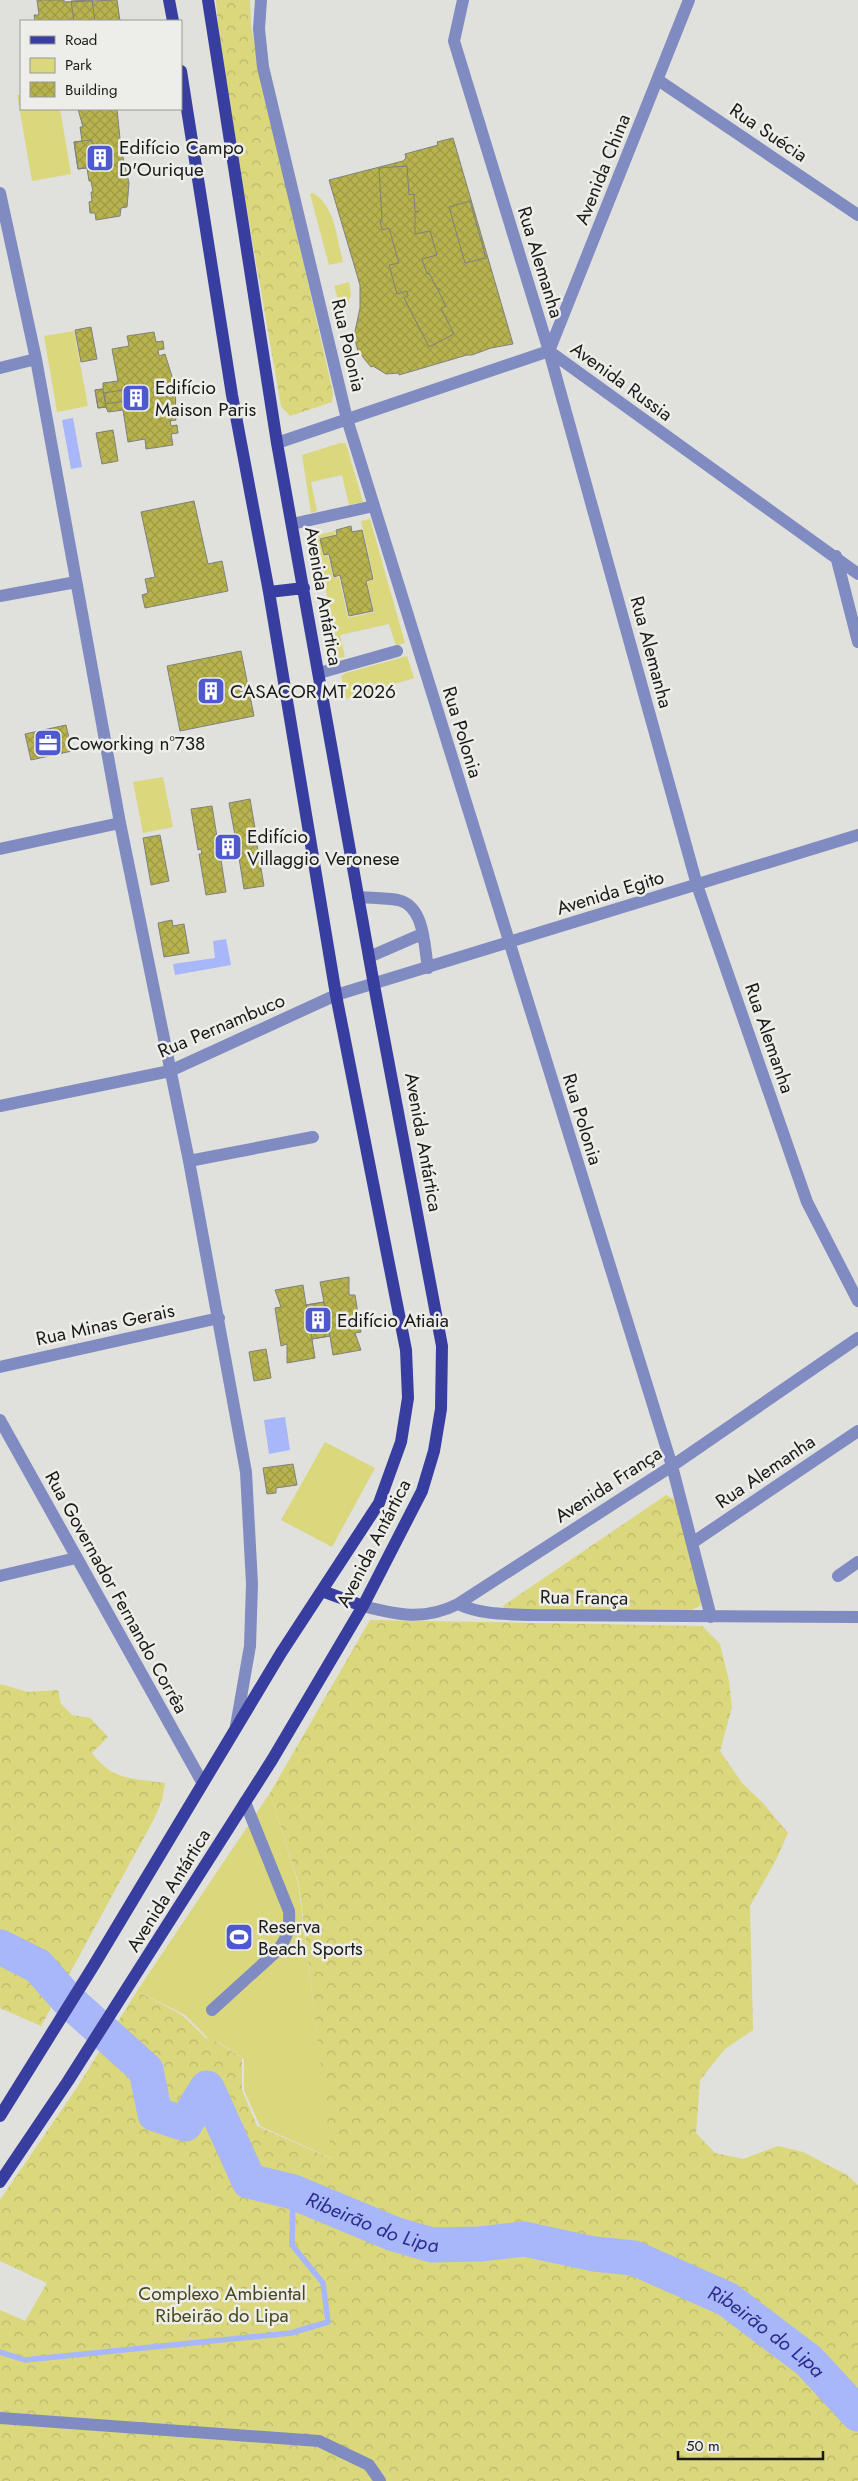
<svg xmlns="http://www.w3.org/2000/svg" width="858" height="2481" font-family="Jost,sans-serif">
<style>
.green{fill:#dad77c}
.forest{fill:url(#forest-crowns)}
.water{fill:#a8b6fa}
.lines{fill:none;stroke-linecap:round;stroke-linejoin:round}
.stream{stroke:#a8b6fa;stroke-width:5.5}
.river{stroke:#a8b6fa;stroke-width:35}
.building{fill:url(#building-cross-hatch);stroke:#81817e}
.minor{stroke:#7f8bc1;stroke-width:12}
.major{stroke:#383e9f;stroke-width:12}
.labels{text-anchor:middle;stroke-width:5;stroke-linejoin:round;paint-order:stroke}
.street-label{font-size:19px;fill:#1a1a19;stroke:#edede9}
.poi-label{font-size:19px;fill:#1a1a19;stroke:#edede9;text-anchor:start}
.park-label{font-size:19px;fill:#48461c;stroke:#edede9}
.water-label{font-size:20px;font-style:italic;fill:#2b2c8b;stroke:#edede9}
</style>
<defs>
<pattern id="forest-crowns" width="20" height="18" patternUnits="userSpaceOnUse" patternTransform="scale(1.25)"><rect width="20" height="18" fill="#dad77c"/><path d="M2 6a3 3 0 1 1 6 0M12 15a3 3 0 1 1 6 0" fill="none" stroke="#bab86b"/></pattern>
<pattern id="building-cross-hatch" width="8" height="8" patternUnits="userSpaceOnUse" patternTransform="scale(1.25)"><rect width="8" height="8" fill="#b7b34e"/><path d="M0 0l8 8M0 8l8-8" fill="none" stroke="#9d9944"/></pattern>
</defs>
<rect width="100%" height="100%" fill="#e0e0dc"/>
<path class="green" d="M17,95H21V109H60L71,174L32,181Z
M313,193C335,205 337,240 343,262L329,265L310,194Z
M349,282L351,294L346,310L342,312L334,286Z
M74,331L88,406L57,412L44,336Z
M340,443H345L347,447L363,502L349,505L342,475L311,482L317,511L311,513L302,455Z
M370,519L405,643L396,646L389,624L340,635L345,657L338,658L316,535L335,531L336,535L320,539L324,556L328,555L333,578L339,577L348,618L374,612L367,582L374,579L361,521Z
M407,656L414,678L346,699L341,676L346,673Z
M163,777L173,827L143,833L133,782Z
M325,1442L375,1468L332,1547L281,1520Z
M270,1793L298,1883L333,2159L260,2126L244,2090V2059L220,2043L209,2039L185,2015L137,1991Z"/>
<path class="forest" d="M216,0H250L251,25L257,59L333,393L332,402L290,416L281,406L221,61Z
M666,1495L675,1500L702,1596L700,1606L689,1611L505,1612L503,1606Z
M370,1620L702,1626L720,1644L729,1681L732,1707L720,1751L742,1783L762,1802L788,1833L776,1860L750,1906L753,2030L725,2049L700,2080L696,2133L715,2153L743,2159L778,2146L803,2152L847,2175L858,2185V2481H0V2310L25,2321L47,2283L0,2261V2200L78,2086L137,1991L182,2015L206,2038L217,2042L242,2058V2090L257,2126L332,2159L299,1884L270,1793Z
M0,1684L28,1692L58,1690L61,1704L72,1715L90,1718L108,1737L92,1753C113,1781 132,1778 165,1783L162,1800L154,1819L41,2026L0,2008Z"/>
<path class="water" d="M73,418L82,467L71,469L62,420Z
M226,939L231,965L175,975L173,964L215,958L213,941Z
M285,1417L290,1450L269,1454L264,1420Z"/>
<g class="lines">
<path class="stream" d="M0,2352L25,2360L291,2333L328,2322L323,2283L292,2245L293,2192"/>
<path class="river" id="s1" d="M0,1947L38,1966L68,2000L146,2070L155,2114L185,2124L207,2088L249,2181L293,2192L394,2234L432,2245L480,2244L524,2239L594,2254L634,2258L727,2299L809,2361L858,2414"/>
</g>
<path class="building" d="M37,0H64V2L117,0L120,21H35L34,15H39Z
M92,0L95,21H74L71,1Z
M78,109H117L121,149L129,183L127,207L121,208L120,216L96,220L95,213H90L89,202L92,201L91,192H93L91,181H89L87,168L78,169L74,142L82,141L80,127H83Z
M453,138L513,344L491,348L472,355H467L399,375V373L386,374L373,366L371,367L358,351L354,336L360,308V285L329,180L403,161L406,158L405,154L438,145L437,142Z
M92,140L95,166L78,169L74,142Z
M407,166L409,195L414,194L415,212L419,211L415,213V234L430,231L437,255L422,259L427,274L429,273L437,289H440L438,290L446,306L441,308L454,334L429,347L404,298L408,296L407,291L397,294L389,265L399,263L389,228L382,230L380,221H382L379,168Z
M470,201L486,258L465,263L449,207Z
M91,327L97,359L81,362L75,330Z
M154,332L156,342L163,341L164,349L158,350L159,356L165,354L175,386L176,420L170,421L171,426L177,425L178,433L171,434L173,445L146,449L145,439L128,442L123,410L108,412L106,407L98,408L95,390L103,389V383L118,381L112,349L129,346L127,336Z
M140,387L142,398L106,404L104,393Z
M103,389L106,407L98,408L95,390Z
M113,430L118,461L102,464L96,433Z
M194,501L208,564L222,561L228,591L145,608L142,595L148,593L145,579L155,577L141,512Z
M351,526L352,532L362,530L373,579L366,581L373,611L349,616L340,575L334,577L329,554L324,555L320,539L337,535L336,530Z
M241,651L254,716L180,731L167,666Z
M66,725L72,751L31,760L25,734Z
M250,799L257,840L254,841V845H257L264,886L244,889L239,858L221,860L226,892L206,895L199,854H202L201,849L198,850L191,809L212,806L217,837L235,835L229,803Z
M160,835L169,881L151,885L143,838Z
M172,920L173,926L184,924L189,953L164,957L158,923Z
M349,1277V1295H355L361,1332L355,1333L361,1350L333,1355L330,1336L312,1339L315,1358L287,1363V1344L281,1346L275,1308L281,1307L275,1290L303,1285L306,1305L324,1302L320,1282Z
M324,1302L330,1336L312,1339L306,1305Z
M266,1349L271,1378L254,1381L249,1352Z
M293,1464L297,1485L276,1488V1493L267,1494L263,1468Z"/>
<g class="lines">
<path class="minor" d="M261,0L259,29L263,67L347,419L672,1466L711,1617
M463,0L454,41L549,351L697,885L807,1202L858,1301
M658,80L858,215
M0,193L36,359L120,823L189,1161L246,1472L252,1584L250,1646L236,1726
M549,351L689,0
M0,368L36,359
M277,443L549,351L858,574
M292,524L374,506
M836,556L858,642
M0,596L76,582
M319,673L397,651
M0,849L120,823
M358,897C371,898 385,898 398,900C425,906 424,946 428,968
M369,957L422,934
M0,1106L170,1071L336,995L858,835
M189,1161L313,1137
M0,1367L219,1318
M0,1420L202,1782
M692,1543L858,1431
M0,1576L76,1558
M838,1576L858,1562
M458,1604C482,1615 506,1614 532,1615L858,1617
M363,1606C398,1615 424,1621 458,1604L672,1466L858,1338
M212,2010L278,1950C288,1937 290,1927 289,1911L245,1802
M0,2418L319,2441L369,2465L380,2481"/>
<path class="major" d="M169,0L173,21
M269,592L304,588
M322,1591L363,1606
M0,2116L94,1965L281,1653L379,1503L401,1442L408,1398L406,1350L336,995L269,592L232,395L181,71
M0,2182L68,2081L272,1760L363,1606L422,1491L434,1451L441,1409L442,1346L374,985L277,443L208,0"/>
</g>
<defs>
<symbol id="building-square" viewBox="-11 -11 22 22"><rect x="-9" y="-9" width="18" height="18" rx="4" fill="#4f59cf" stroke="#edede9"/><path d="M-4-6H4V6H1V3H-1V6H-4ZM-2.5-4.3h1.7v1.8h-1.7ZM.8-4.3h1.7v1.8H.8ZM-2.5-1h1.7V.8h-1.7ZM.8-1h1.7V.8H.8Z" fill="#fff"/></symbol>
<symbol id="office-square" viewBox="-11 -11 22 22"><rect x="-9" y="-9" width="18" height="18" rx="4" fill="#4f59cf" stroke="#edede9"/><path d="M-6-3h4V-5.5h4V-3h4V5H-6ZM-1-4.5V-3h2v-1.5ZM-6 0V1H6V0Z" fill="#fff"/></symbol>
<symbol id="stadium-square" viewBox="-11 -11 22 22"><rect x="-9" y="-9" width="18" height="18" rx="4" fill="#4f59cf" stroke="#edede9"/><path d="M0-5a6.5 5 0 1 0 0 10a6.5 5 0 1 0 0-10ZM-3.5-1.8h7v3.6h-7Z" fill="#fff"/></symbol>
</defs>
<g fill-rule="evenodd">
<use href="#building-square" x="84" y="142" width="32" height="32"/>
<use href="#building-square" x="120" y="382" width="32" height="32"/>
<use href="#building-square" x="195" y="675" width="32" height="32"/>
<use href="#office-square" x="32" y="727" width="32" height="32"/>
<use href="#building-square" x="212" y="831" width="32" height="32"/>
<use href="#building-square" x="302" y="1304" width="32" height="32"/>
<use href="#stadium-square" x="223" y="1921" width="32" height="32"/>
</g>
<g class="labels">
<g class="street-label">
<text transform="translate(769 132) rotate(34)" y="7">Rua Suécia</text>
<text transform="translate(602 169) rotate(-68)" y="7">Avenida China</text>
<text transform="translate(541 262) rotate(73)" y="7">Rua Alemanha</text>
<text transform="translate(349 345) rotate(77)" y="7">Rua Polonia</text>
<text transform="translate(622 381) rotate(36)" y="7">Avenida Russia</text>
<text transform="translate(324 596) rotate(80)" y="7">Avenida Antártica</text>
<text transform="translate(652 652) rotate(75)" y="7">Rua Alemanha</text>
<text transform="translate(463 732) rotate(73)" y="7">Rua Polonia</text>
<text transform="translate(610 892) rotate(-17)" y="7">Avenida Egito</text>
<text transform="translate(221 1025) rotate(-23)" y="7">Rua Pernambuco</text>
<text transform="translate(770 1038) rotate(71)" y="7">Rua Alemanha</text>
<text transform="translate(583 1119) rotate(73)" y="7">Rua Polonia</text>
<text transform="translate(424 1142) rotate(80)" y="7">Avenida Antártica</text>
<text transform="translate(105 1324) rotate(-12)" y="7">Rua Minas Gerais</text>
<text transform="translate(765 1471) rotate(-34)" y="7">Rua Alemanha</text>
<text transform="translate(608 1484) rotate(-33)" y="7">Avenida França</text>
<text transform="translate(373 1543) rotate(-63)" y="7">Avenida Antártica</text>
<text transform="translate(117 1592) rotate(61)" y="7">Rua Governador Fernando Corrêa</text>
<text transform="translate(584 1597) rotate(1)" y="7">Rua França</text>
<text transform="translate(168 1890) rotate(-58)" y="7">Avenida Antártica</text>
</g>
<g class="poi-label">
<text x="119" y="154">Edifício Campo<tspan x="119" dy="22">D'Ourique</tspan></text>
<text x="155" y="394">Edifício<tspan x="155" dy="22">Maison Paris</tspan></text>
<text x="230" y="698">CASACOR MT 2026</text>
<text x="67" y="750">Coworking n°738</text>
<text x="247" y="843">Edifício<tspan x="247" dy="22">Villaggio Veronese</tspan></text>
<text x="337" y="1327">Edifício Atiaia</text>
<text x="258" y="1933">Reserva<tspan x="258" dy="22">Beach Sports</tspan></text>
</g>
<g class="park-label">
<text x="222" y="2300">Complexo Ambiental<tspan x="222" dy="22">Ribeirão do Lipa</tspan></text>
</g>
<g class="water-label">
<text dy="7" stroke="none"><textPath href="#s1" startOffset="544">Ribeirão do Lipa</textPath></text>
<text dy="7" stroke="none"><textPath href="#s1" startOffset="964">Ribeirão do Lipa</textPath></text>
</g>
</g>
<rect x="20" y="20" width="162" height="90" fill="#edede9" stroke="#999996"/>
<rect x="30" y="36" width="25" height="8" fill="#383e9f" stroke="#999996"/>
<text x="65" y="45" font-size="15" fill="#1a1a19">Road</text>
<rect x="30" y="58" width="25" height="15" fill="#dad77c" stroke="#999996"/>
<text x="65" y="70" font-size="15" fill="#1a1a19">Park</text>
<rect x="30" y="82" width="25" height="15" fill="url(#building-cross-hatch)" stroke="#999996"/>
<text x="65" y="95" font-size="15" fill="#1a1a19">Building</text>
<path d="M678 2451v8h145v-8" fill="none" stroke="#1a1a19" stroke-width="2.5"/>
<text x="686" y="2451" font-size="15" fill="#1a1a19" stroke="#edede9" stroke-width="4" paint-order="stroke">50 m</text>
</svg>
